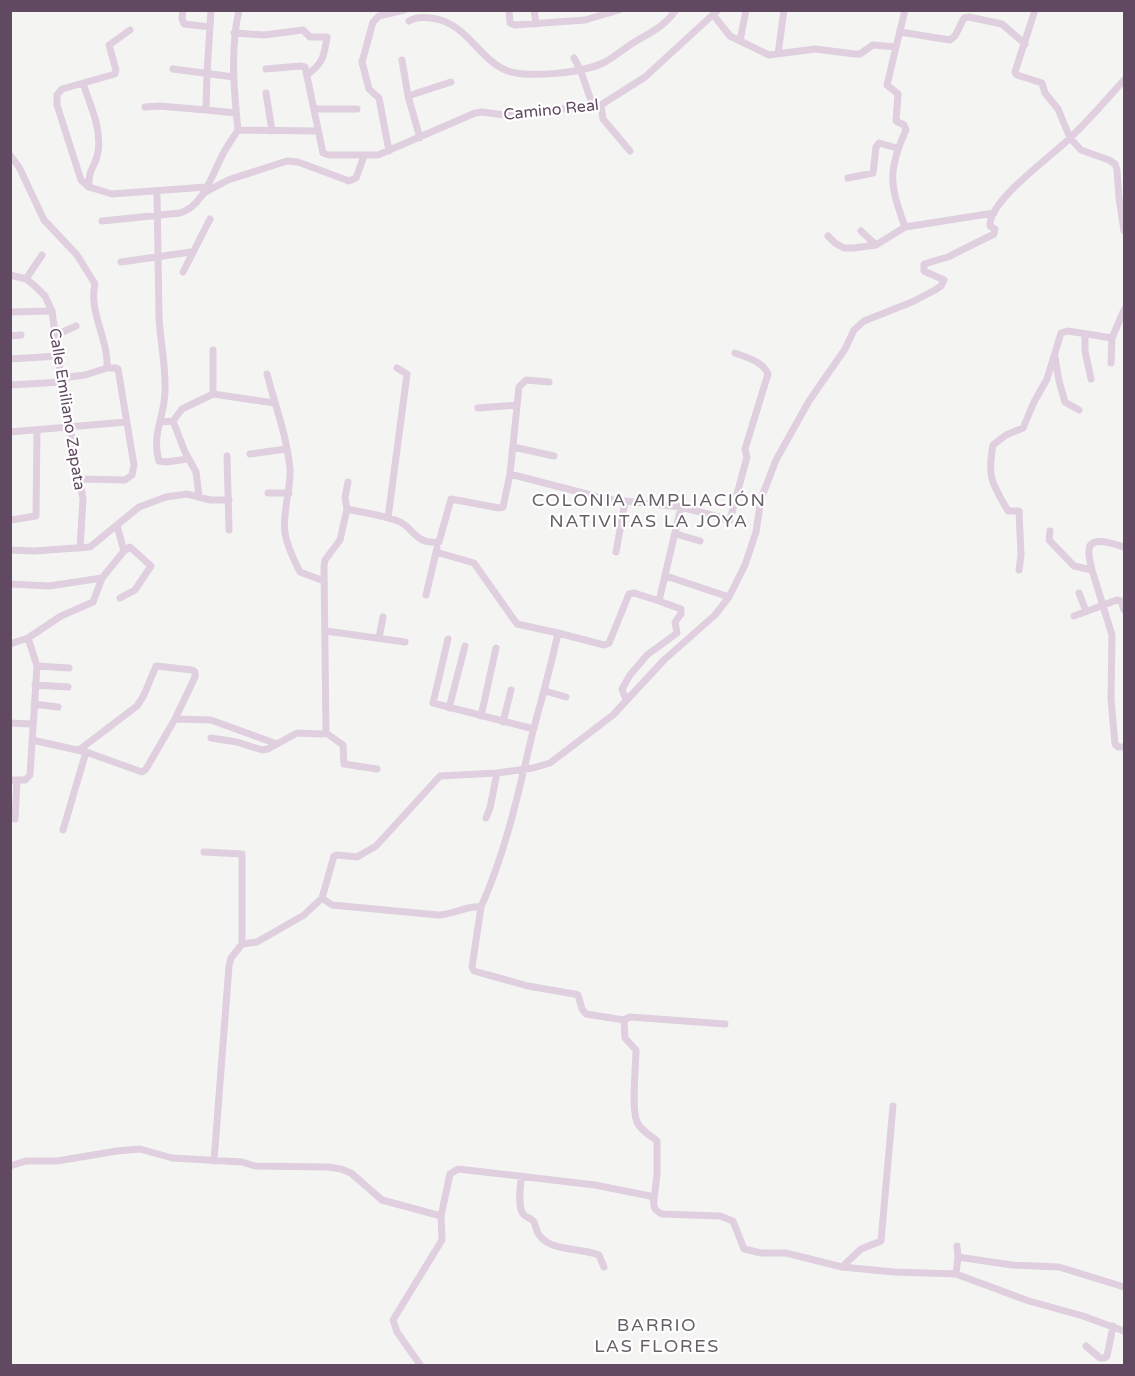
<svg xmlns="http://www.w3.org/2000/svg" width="1135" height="1376" font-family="'Varela Round',sans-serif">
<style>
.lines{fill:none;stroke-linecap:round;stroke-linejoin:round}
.minor{stroke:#dfcfdf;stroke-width:7}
.labels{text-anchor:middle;stroke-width:4.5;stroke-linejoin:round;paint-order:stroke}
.street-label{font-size:16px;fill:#614a61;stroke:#fff}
.neighbourhood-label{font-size:18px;letter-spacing:1.5px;fill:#685f67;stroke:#fff}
</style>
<rect width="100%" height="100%" fill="#f4f5f3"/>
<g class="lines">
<path class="minor" d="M183,10L182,19L184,24L210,27
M211,10L207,73L206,110L236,113
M509,10L510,23L515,25L585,20L619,10
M534,10L536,24
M1035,10L1015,72L1017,75L1042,83L1045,93L1058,109L1070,138L1081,150L1109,160L1115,164L1117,170L1119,198L1124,231
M714,16L730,36L769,55L815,49L855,54H860L873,45L896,47L905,10
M409,21C416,17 422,17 430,18C467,21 479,61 508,71C531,78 581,73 603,63C614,58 623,49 633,43C651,32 663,28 676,10
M130,30L109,45L116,70L115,74L62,89L57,95V105L81,180L89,187L112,194L206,187
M900,32L950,40L955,36L964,18L969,17L1002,24L1025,44
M234,33L264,35L303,30L310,37H327C324,57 323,63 307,75
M740,41L746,10
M896,47L887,85L898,94L896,121L904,125L906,130C887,171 890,185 905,227
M778,54L784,10
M574,58L580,69L593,106
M402,60L408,96L420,138
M173,69L234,77
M266,69L300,66L305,67L323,153L329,155H378L475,113L482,112L504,115L601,105L645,77L718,10
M83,83C90,105 102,129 98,152C96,167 88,167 89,187
M266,93L272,131
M408,96L451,82
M601,105L603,119L630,151
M145,107L159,106L206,110
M314,109H357
M238,130C234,91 230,50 239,10
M238,130L318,131
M389,151L379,98L369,89L362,62L373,22L379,16L404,10
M10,155L19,167L44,220L77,255L95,284C88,310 109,341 107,368H116L118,369L134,465L132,475L125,480L79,479
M848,178L873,173L876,147L879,143L897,148
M157,192C158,233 158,275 159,316C160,341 166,365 165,390C165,418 151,433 159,461L166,462L188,459
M204,193L228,180L287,161L298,162L349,181L356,178L364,156
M102,221L180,213C204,206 212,174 223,154C227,146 233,138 238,130
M861,231L876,245
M828,236L835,243L844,248H854L876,245L905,227L994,213
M121,262L191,252
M183,272L210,219
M10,275L26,279L35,286L45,296L52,311L61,378L83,499L80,548
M26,279L42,255
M10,312L52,311
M56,335L76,326
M1085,335V351L1091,379
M10,336L21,335
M213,350V394
M1055,357L1059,381L1065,402L1079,410
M10,359L58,356
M1111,363L1112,338L1124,310
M267,374C275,405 287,436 290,469C291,490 282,512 285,533C287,547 294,560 300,572L324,581
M61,378L85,375L107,368
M10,385L62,382
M478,408L517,405
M173,421L185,452L196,472L199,496
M161,422L173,421L182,409L213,394L274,403
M10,432L126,422
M513,447L554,456
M250,454L286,449
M227,456L229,530
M510,474L519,387L526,380L549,382
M268,493H289
M347,509L345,498L348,482
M388,518L407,374L397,368
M11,520L36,516L37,431
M117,526L124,551
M1050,531L1049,540L1074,566L1092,570L1112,635L1111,699L1115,744L1118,747H1124
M676,534L700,541
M10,550L34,551L90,547L139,507L166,497L187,494L210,500H229
M436,552L474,563L517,624L558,633
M616,552L625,502
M1019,570L1021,555L1019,511H1008C992,483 987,478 993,445L1006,435L1023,428L1034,402L1047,379L1061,333L1068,331L1112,338
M1092,570C1091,564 1088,556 1089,550C1090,534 1116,545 1124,547
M666,576L729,597
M10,584L49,586L102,578
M1079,593L1086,611
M426,595L437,548
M1074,616L1117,600L1121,601L1124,610
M326,631L405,642
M379,638L383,617
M448,639L433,703L534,729
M10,644L28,638L61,616L93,602L102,578L124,551L130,547L151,566L135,590L120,598
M37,666L69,668
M35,685L68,687
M545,691L566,697
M626,700L622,689L630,675L647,655L677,633L675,622L681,614V609L659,601
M34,704L58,707
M449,708L465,646
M481,716L496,648
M175,719L211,720L277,744L297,733L321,734L326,733L324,566L325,560L340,540L347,509C364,513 382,515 398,521C414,527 413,544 439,542L451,499L499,508L503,507L510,474L606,499L681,507L730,520L747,457L745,449L768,374C762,361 748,358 735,353
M503,722L511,690
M10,723L32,724
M326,733L343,745L344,764L377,769
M211,738L237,742L262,750L268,749L277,744
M32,740L86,752L142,772L146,769L175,719L195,677V672L192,670L156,666L144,695L137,706L79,750
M10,780H25L30,775L37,666L28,638
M486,818L490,808L497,773
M15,819L17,780
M63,830L86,752
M204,852L242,854V944
M322,898L332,905L438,915C453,915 467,905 481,907L472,967L474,971L528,986L574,994L578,995L582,1009L586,1014L624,1020L625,1038L636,1050C636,1066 631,1108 637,1122C641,1131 650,1135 657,1141V1175L654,1199
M481,907C506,851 519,791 533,731C542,698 551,666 558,633L604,645L609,643L629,594L634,593L659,601L681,507
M624,1020L630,1017L725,1024
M214,1161L229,966L231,958L242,944L257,942L304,915L322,898L334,856L337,855L357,857L376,846L440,776L497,773L533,768L550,763L613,715L664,660L715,615L729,597L745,565L756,532L761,499L776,460L809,401L845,349L854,330L864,321L912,302L935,290L941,286L944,280L924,271V264L948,257L994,234L995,229L990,226C988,201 1052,156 1070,138C1089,120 1107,99 1124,80
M10,1166L26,1161H57L117,1151L140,1149L172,1158L242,1162L255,1166L328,1167L341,1169L351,1173L382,1200L441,1216L442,1240L393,1320L397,1332L421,1366
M521,1176C521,1186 517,1205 523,1214C526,1218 531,1217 534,1222C536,1226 536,1231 539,1235C552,1252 578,1247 599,1255L604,1267
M441,1216L450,1174L458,1169L595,1185L650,1196L654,1199C653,1207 654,1210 662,1214L720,1216L733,1221L744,1249L761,1253H786L842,1267L861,1249L881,1241L893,1106
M957,1246L958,1257
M842,1267L894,1272L956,1274L1029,1301L1083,1316L1124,1331
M956,1274L958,1257L1012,1265L1059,1267L1124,1287
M1086,1346L1100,1358H1104L1107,1356L1113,1326"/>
</g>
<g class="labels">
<g class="street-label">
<text transform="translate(551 109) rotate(-6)" y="6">Camino Real</text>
<text transform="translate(68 409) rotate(81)" y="6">Calle Emiliano Zapata</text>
</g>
<g class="neighbourhood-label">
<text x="649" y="506">COLONIA AMPLIACIÓN<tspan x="649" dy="21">NATIVITAS LA JOYA</tspan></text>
<text x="657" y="1331">BARRIO<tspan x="657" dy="21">LAS FLORES</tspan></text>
</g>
</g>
<rect width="1135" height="1376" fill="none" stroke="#614a61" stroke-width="24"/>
</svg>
